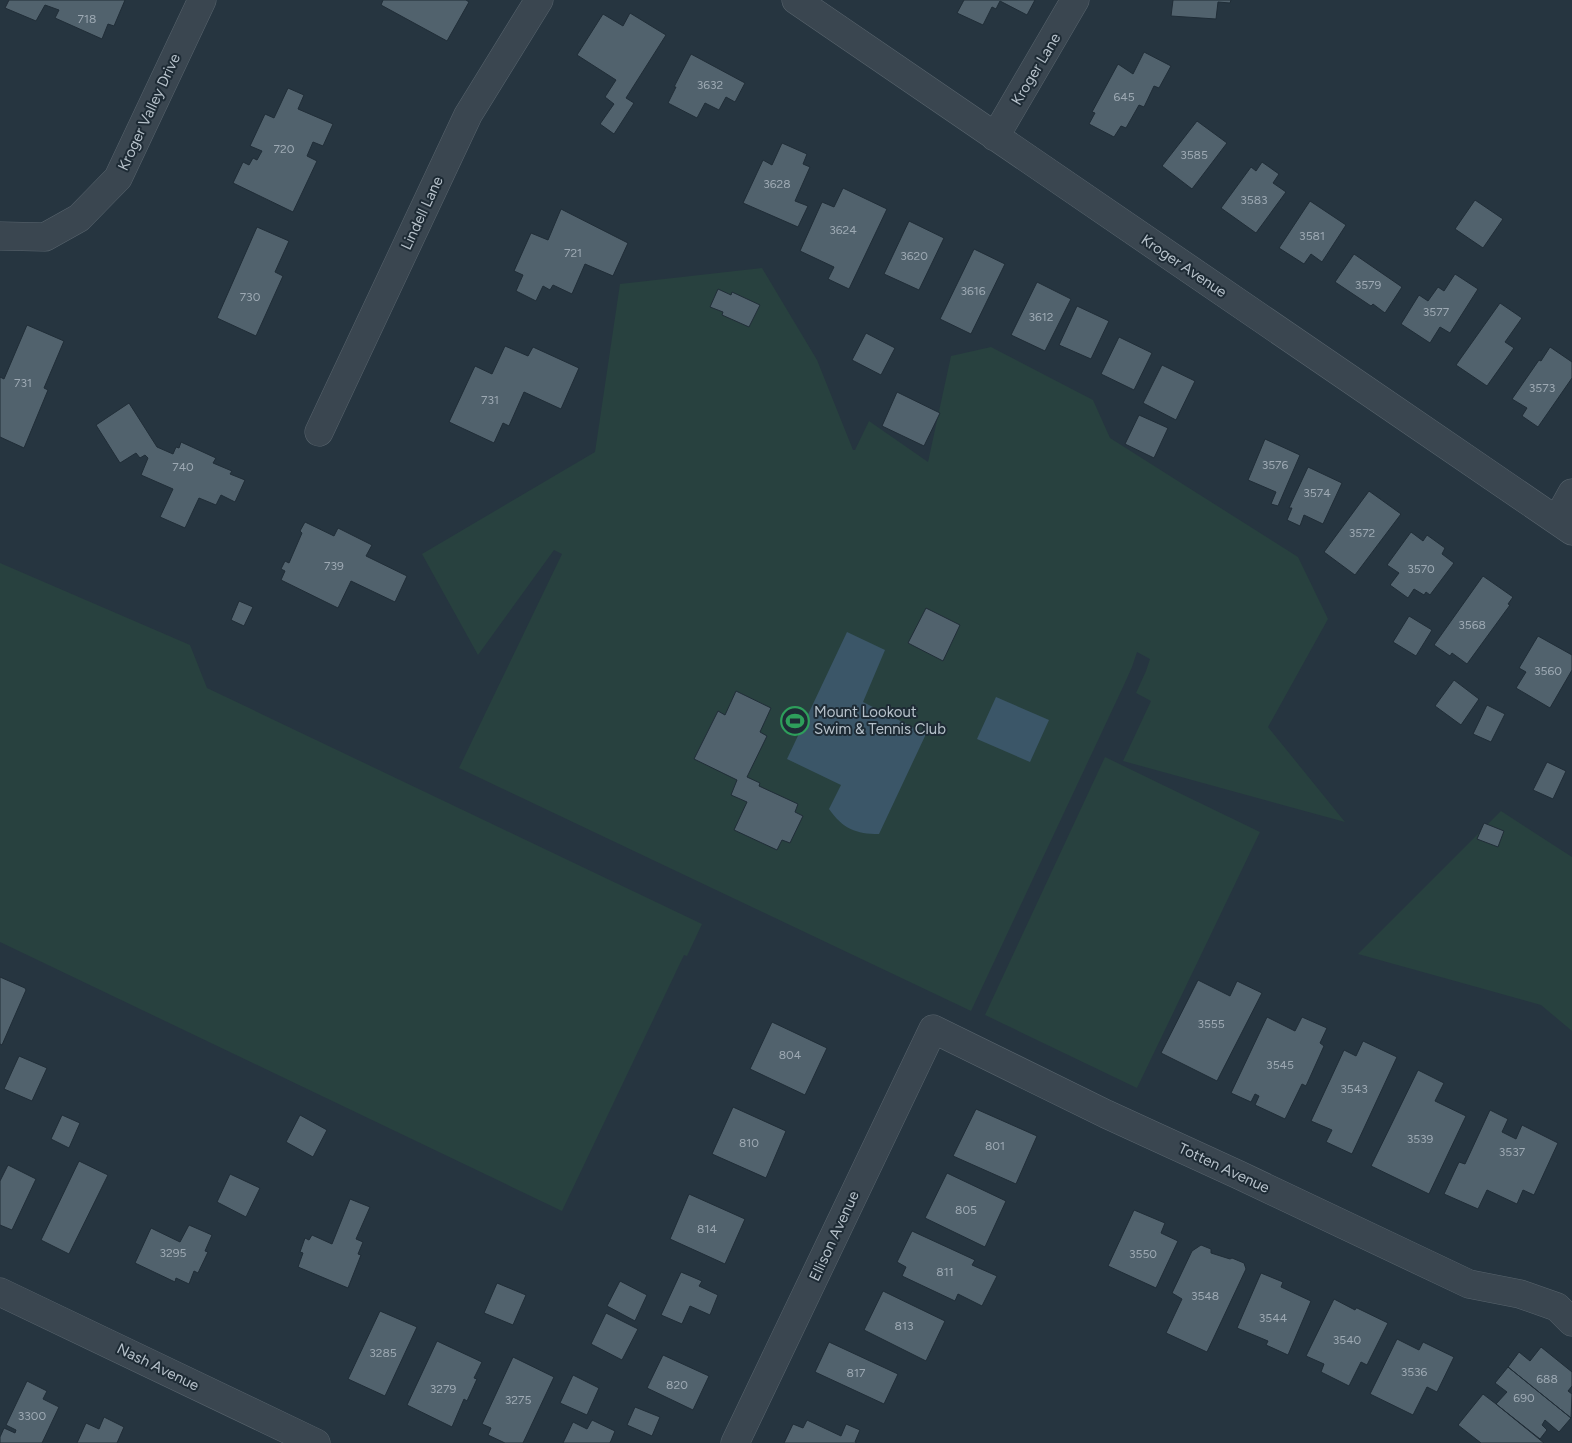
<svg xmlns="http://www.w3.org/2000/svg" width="1572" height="1443" font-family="Figtree,sans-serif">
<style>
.green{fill:#28413f}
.water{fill:#3b5668}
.building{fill:#51626d;stroke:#202d37}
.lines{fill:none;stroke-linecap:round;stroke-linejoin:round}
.minor-casing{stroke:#58646d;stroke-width:29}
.minor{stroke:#3a4650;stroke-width:28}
.labels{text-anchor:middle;stroke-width:4;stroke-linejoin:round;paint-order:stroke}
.number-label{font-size:12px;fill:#9da9b3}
.street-label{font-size:15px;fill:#b6c1ca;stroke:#1e2b35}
.poi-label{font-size:15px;fill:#b6c1ca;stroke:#1e2b35;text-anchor:start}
</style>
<rect width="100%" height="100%" fill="#263540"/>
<path class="green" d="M762,268L817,360L853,450H855L869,421L928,462L951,356L991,347L1093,400L1110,438L1298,557L1328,619L1268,727L1345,822L1123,761L1151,701L1136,693L1146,671L1150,659L1137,652L1132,667L1123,687L971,1011L459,768L562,554L554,550L478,655L422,554L595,452L620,284Z
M0,563L190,645L207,688L702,924L687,956L684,955L562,1211L0,942Z
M1105,757L1260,832L1137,1088L985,1015Z
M1501,811L1572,857V1031L1541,1005L1358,954Z"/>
<path class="water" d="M847,632L885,650L863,702L926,734L879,834C856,834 843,829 829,809L841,785L787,759Z
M996,697L1049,720L1030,762L977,739Z"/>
<path class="building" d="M9,0H125L114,26L108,24L102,39L55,18L59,10L45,5L36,21L5,8Z
M383,0H466L469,2L447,41L381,5Z
M964,0H1035L1027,15L1000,1L996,9L992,7L983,25L957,13Z
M1173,0H1231L1230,3L1218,2L1216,19L1171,16Z
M630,13L666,35L626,98L634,103L614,134L600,124L614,104L605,97L616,80L577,55L603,14L623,26Z
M1144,52L1171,66L1159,88L1154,86L1144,107L1139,105L1126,128L1121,126L1114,137L1089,124L1095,113L1092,112L1118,64L1133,74Z
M691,54L745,83L735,102L726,97L719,110L705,103L697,118L668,103L676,87H674Z
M288,88L304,95L298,109L333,124L323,146L313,142L307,156L317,161L293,212L233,183L243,162L249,165L253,158L257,160L262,151L250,146L265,114L274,118Z
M1197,121L1227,143L1192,189L1162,166Z
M782,143L807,154L803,164L810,167L795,201L808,206L798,227L743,203L763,160L772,165Z
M1262,162L1279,174L1273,183L1286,192L1256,233L1221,208L1251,167L1256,171Z
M843,188L887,209L849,289L828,279L834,267L800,251L822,202L834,207Z
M1475,200L1503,219L1483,248L1455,229Z
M1310,201L1346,225L1322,262L1311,254L1304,264L1279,248Z
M561,209L628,243L613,276L585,264L572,294L553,285L550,290L543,286L536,301L516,291L523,275L514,271L531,233L548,240Z
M909,221L944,238L919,290L884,274Z
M257,227L289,241L275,272L283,276L256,336L217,318Z
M974,249L1005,264L971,334L940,319Z
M1354,254L1402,287L1385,313L1373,304L1371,306L1335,282Z
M1455,274L1478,289L1450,333L1440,327L1430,343L1401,324L1419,295L1428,301L1438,287L1444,291Z
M1037,282L1071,299L1045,351L1011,335Z
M718,289L731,295L732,292L760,305L749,327L722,315L723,312L710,307Z
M1500,303L1522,318L1505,342L1514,348L1487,386L1456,365Z
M1077,306L1109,321L1091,359L1059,345Z
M27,325L64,341L44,388L48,390L24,448L0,437V377L4,379Z
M866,333L895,348L881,375L852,360Z
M1119,337L1152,353L1134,390L1101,374Z
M505,346L528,356L533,347L579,368L561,409L524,392L509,426L503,423L494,443L449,422L475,366L492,374Z
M1550,347L1572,362V378L1538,427L1522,416L1527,408L1512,399L1539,360L1541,361Z
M1162,365L1195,381L1176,420L1143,403Z
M897,392L940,413L924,446L882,426Z
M129,403L157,447L173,454L176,447L179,448L181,442L216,458L213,463L232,471L230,474L245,480L235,502L221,495L216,505L199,498L185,528L160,517L173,489L141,475L148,458L145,455L140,458L136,453L120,463L96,425Z
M1139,415L1168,428L1154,458L1125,444Z
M1265,439L1300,455L1278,506L1271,504L1276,492L1248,480Z
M1308,467L1342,483L1323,524L1304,515L1300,526L1287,520L1292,508H1289Z
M1369,491L1401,514L1355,575L1324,552Z
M305,522L334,536L338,528L372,545L366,556L407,576L395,602L351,581L338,608L281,580L285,571L281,569L285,561L289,563L302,533L300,531Z
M1411,532L1423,541L1427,535L1445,548L1442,554L1454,563L1430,595L1426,592L1424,595L1414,589L1408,598L1390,585L1399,573L1387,565Z
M1483,576L1513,597L1508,604L1510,605L1467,664L1452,653L1450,656L1434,645Z
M239,601L253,607L244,626L231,620Z
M926,608L960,625L943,661L908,643Z
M1409,616L1432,630L1416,656L1393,642Z
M1538,636L1572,655V670L1550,708L1516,688L1526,672L1519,668Z
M1454,680L1479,699L1461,725L1435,706Z
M736,691L771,708L760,732L767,736L747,777L760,783L759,786L798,804L795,812L803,816L790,843L782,840L777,850L734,830L747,802L731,795L737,780L694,759L718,711L725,715Z
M1487,705L1505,714L1491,742L1473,734Z
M1547,762L1566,771L1553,799L1533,790Z
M1484,823L1504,831L1498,847L1477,839Z
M0,977L25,988L26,990L2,1045L0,1044Z
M1198,980L1230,996L1237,981L1262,993L1217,1081L1161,1053Z
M1267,1017L1295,1031L1302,1017L1327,1028L1320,1043L1324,1046L1306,1086L1302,1084L1285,1119L1255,1105L1259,1096L1255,1094L1251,1102L1231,1093Z
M772,1022L827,1048L805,1095L750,1069Z
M1363,1041L1397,1057L1352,1154L1326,1142L1332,1130L1311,1121L1344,1050L1356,1056Z
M19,1056L47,1068L32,1101L4,1089Z
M1418,1070L1444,1083L1435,1101L1466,1116L1429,1194L1371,1166Z
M733,1107L786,1131L766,1178L712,1154Z
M976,1109L1037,1136L1016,1184L953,1156Z
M1490,1110L1508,1119L1502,1132L1516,1139L1522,1125L1558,1143L1534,1195L1523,1190L1517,1204L1487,1190L1478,1209L1444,1194L1459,1162L1465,1164Z
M62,1115L80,1123L69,1148L51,1139Z
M300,1115L327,1130L313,1157L286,1142Z
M79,1161L108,1175L69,1254L41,1240Z
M8,1165L36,1179L12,1230L0,1225V1181Z
M947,1173L1006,1201L985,1247L925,1218Z
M230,1174L260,1188L246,1217L217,1202Z
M689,1194L745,1219L725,1264L670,1239Z
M350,1199L370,1207L356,1239L363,1242L358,1254L361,1255L348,1288L298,1267L303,1253L300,1252L305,1238L309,1240L312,1235L332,1244Z
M1134,1210L1165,1223L1161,1233L1178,1241L1156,1288L1108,1266Z
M189,1225L212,1235L205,1251L208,1252L198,1273L194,1271L189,1284L176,1278L175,1282L135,1263L151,1228L180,1242Z
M912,1231L975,1260L972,1265L997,1276L982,1306L958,1294L955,1301L902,1276L906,1267L897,1262Z
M1201,1245L1211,1249V1253L1230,1259L1232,1258L1244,1263L1246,1269L1207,1352L1166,1333L1182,1299L1172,1293L1192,1251Z
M681,1272L702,1281L699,1286L718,1295L710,1315L690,1306L682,1324L661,1315Z
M1261,1273L1283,1282L1281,1287L1311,1301L1288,1355L1266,1345L1268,1341L1237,1328Z
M620,1281L647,1295L635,1321L607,1306Z
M497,1283L526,1295L513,1325L484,1313Z
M883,1291L945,1321L926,1361L864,1330Z
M1334,1299L1355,1310L1356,1308H1357L1388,1323L1367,1365L1361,1362L1349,1386L1321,1372L1324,1364L1306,1356Z
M380,1311L417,1327L385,1396L348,1379Z
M606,1313L638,1329L622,1360L591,1344Z
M1397,1339L1419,1350L1423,1342L1454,1357L1437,1392L1427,1387L1413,1415L1370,1394Z
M437,1341L482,1362L474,1378L477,1379L467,1401L464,1399L452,1427L407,1405Z
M829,1342L898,1374L884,1404L815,1372Z
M1541,1347L1572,1372V1386L1568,1391L1572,1394L1571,1418L1508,1367L1519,1352L1530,1361Z
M663,1355L709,1376L693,1410L647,1388Z
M513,1357L554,1377L523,1443H505L488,1435L491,1428L482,1424Z
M1508,1367L1571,1418L1559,1432L1545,1420L1542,1425L1547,1430L1540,1439L1496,1404L1507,1392L1495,1383Z
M573,1375L599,1388L587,1415L560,1403Z
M27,1381L47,1391L43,1399L59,1407L42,1443H0V1437L4,1428L15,1433L16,1430L6,1425Z
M1483,1394L1496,1404L1544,1443H1481L1458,1425Z
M635,1407L660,1417L652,1436L627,1425Z
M104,1417L124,1427L117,1443H77L86,1423L99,1429Z
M592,1420L615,1431L610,1443H563L573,1422L587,1429Z
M807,1420L841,1436L846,1424L860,1430L855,1442L857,1443H784L793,1424L803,1428Z"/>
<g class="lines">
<defs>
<path id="minor" d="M796,0L1572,531
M995,137L1075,0
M0,236L45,237L79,218L118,178L202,0
M319,432L468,115L539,0
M1557,520L1572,493
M0,1292L316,1443
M735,1443L933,1029L1106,1114L1239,1175L1469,1284L1520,1294L1557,1307L1572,1322"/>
</defs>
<use href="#minor" class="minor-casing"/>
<use href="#minor" class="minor"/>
</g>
<defs>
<symbol id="stadium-ring" viewBox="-11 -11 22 22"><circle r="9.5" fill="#1e2b35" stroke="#2e9e5b" stroke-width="1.5"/><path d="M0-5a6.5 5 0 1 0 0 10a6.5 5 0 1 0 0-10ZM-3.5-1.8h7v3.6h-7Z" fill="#2e9e5b"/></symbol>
</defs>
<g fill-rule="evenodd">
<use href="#stadium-ring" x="779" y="705" width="32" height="32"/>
</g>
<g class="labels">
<g class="number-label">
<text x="87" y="23">718</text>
<text x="710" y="89">3632</text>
<text x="1124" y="101">645</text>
<text x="284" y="153">720</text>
<text x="1194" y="159">3585</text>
<text x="777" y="188">3628</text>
<text x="1254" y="204">3583</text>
<text x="843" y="234">3624</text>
<text x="1312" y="240">3581</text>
<text x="573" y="257">721</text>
<text x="914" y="260">3620</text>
<text x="1368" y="289">3579</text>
<text x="973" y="295">3616</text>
<text x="250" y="301">730</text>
<text x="1436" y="316">3577</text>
<text x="1041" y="321">3612</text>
<text x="23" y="387">731</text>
<text x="1542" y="392">3573</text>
<text x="490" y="404">731</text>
<text x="1275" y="469">3576</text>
<text x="183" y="471">740</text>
<text x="1317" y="497">3574</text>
<text x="1362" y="537">3572</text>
<text x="334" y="570">739</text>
<text x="1421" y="573">3570</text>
<text x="1472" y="629">3568</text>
<text x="1548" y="675">3560</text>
<text x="1211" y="1028">3555</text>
<text x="790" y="1059">804</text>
<text x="1280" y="1069">3545</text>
<text x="1354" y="1093">3543</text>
<text x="1420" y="1143">3539</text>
<text x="749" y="1147">810</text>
<text x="995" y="1150">801</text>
<text x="1512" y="1156">3537</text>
<text x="966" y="1214">805</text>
<text x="707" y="1233">814</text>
<text x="173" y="1257">3295</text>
<text x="1143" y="1258">3550</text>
<text x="945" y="1276">811</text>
<text x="1205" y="1300">3548</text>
<text x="1273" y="1322">3544</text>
<text x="904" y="1330">813</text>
<text x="1347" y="1344">3540</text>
<text x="383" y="1357">3285</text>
<text x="1414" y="1376">3536</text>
<text x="856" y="1377">817</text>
<text x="1547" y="1383">688</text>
<text x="677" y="1389">820</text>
<text x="443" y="1393">3279</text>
<text x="1524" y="1402">690</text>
<text x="518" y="1404">3275</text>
<text x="32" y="1420">3300</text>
</g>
<g class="street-label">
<text transform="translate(1036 69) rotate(-59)" y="5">Kroger Lane</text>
<text transform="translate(149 112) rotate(-65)" y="5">Kroger Valley Drive</text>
<text transform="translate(422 213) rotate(-65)" y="5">Lindell Lane</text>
<text transform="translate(1184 266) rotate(34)" y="5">Kroger Avenue</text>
<text transform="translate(1224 1168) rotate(25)" y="5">Totten Avenue</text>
<text transform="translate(834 1236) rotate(-65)" y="5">Ellison Avenue</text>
<text transform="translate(158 1367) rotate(26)" y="5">Nash Avenue</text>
</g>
<g class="poi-label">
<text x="814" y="717">Mount Lookout<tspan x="814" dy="17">Swim &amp; Tennis Club</tspan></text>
</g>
</g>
</svg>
